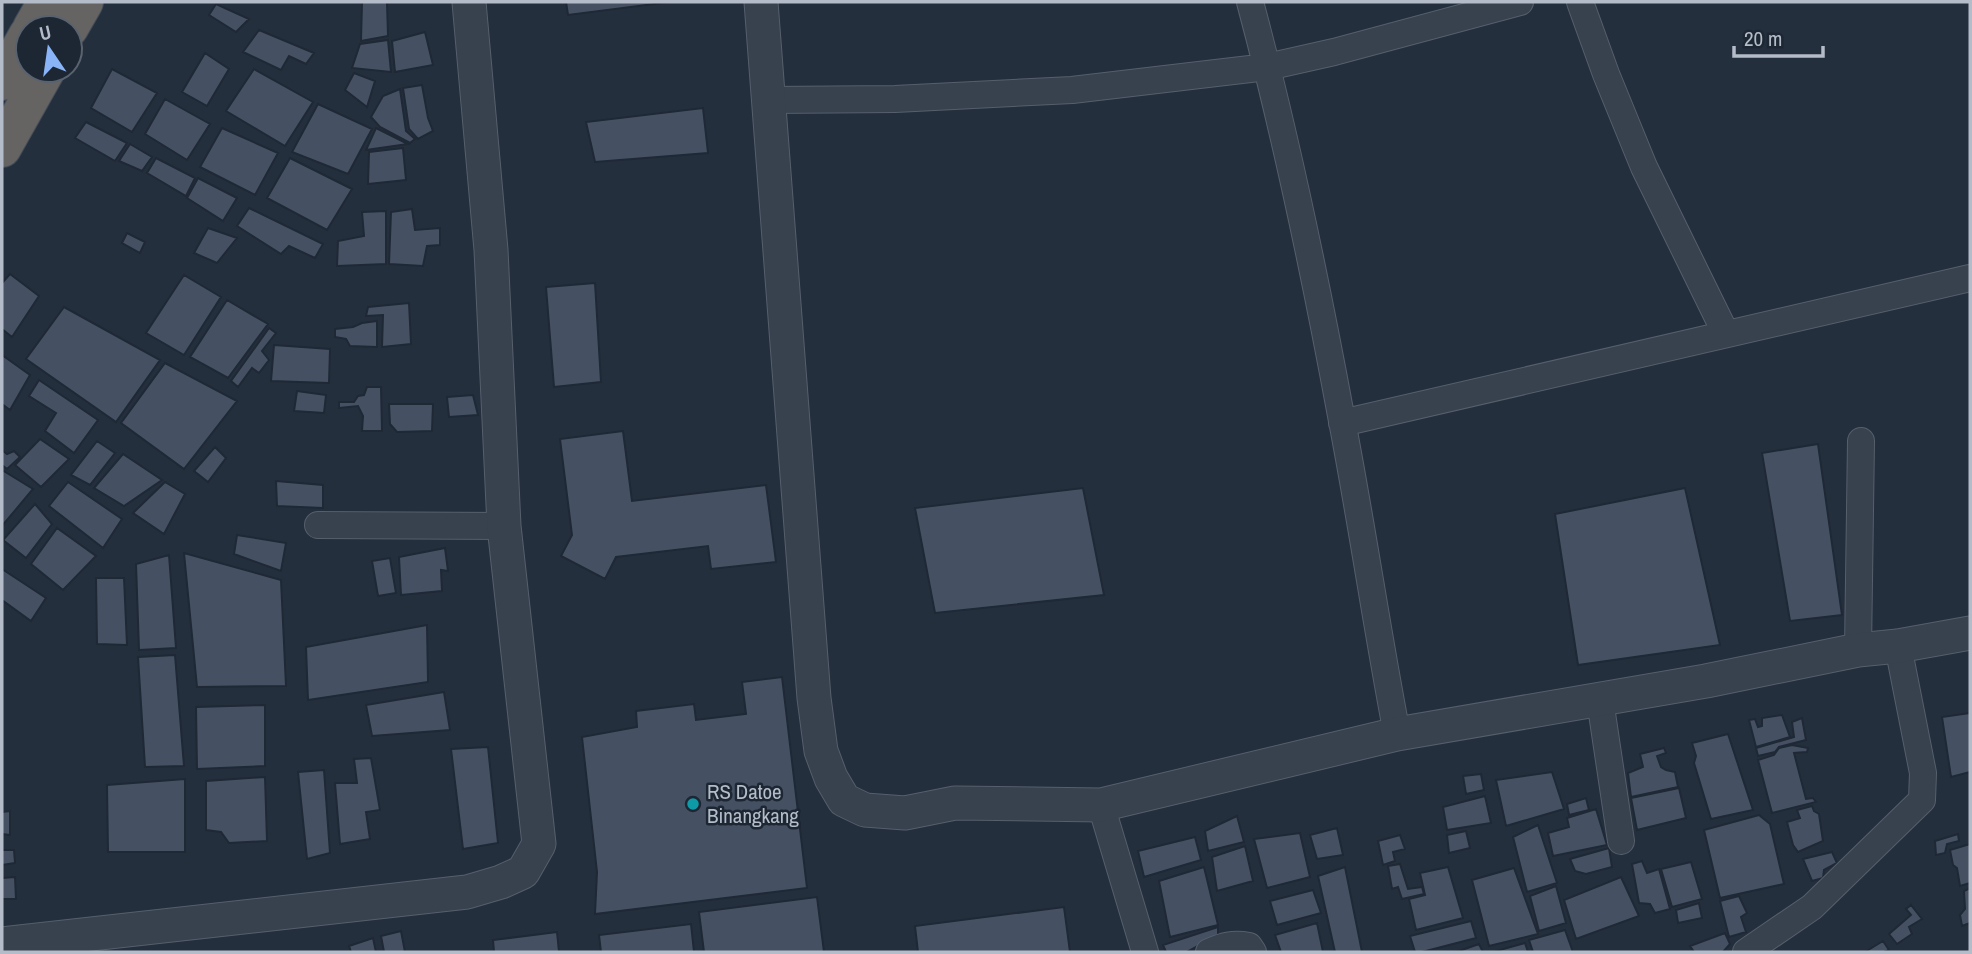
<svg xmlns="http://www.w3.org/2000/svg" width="1972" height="954" font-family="'Archivo Narrow',sans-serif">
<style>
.building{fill:#455162;stroke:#1f2835;stroke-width:2}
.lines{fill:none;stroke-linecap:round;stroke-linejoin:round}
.minor-casing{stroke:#565f6c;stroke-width:28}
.tertiary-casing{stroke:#565f6c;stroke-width:35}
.trunk-casing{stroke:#434c59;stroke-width:40}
.minor{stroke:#38414e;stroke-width:26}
.tertiary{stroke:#38414e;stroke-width:33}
.trunk{stroke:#656462;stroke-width:38}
.culture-dot{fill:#0f9aa8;stroke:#1d2633;stroke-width:2.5}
.labels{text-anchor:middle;stroke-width:5;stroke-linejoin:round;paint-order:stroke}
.poi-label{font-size:21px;fill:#b4bcc9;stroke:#1d2633;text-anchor:start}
</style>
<rect width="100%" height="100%" fill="#242f3e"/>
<path class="building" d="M362,2H387L388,36L361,41Z
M566,2H670L568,15Z
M216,4L249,19L236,32L209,15Z
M259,30L314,53L306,64L289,56L281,70L243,52Z
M425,32L433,65L395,72L392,41Z
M388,40L391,72L352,68L360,44Z
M205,53L229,69L207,106L182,92Z
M112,69L157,93L132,132L91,108Z
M254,69L313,102L285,146L226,111Z
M354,73L375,81L367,107L345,90Z
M422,85L428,118L433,131L418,139L409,129L403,88Z
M400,89L406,131L415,139L410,143L380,127L371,117L383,96Z
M165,99L210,124L187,160L145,134Z
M318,104L372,129L348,174L292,152Z
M703,108L708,153L595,162L586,122Z
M86,122L127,143L115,161L75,138Z
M222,128L278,153L255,195L200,167Z
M376,128L408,144L366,150Z
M130,144L152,157L142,171L119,161Z
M403,148L406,180L368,184L369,152Z
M156,158L195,178L186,196L147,173Z
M290,158L352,189L327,230L267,198Z
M198,178L237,198L223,221L187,198Z
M249,208L323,244L315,258L289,246L281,254L237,226Z
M412,209L415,230L440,228V245L427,246L423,266L389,264L391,212Z
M386,211V264L337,266L338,241L364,236L362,212Z
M208,228L237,238L217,263L194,253Z
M127,233L145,242L140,253L122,243Z
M10,274L39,296L12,337L2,329V283Z
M184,275L221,297L184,355L146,333Z
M595,283L601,382L554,387L546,287Z
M227,300L268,324L228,378L190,357Z
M409,303L411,344L382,347L383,315L366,316L368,307Z
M64,307L160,360L116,422L26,359Z
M377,321V347L350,346L346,339L335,337V329L353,327L362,323Z
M269,328L276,333L262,351L269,360L259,373L252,368L238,387L231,381Z
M274,345L330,349L329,383L271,381Z
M2,355L30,375L10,410L2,404Z
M165,363L237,401L184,469L121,423Z
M39,380L98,420L74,453L45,431L56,413L29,396Z
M367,387H381L382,431H362L363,416L358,406L339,408V402H354L358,396L364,395Z
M297,391L326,395L324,413L294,411Z
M473,395L478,415L449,417L447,397Z
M389,404H433L432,431L397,432L390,424Z
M623,431L632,501L766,485L776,562L711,569L708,546L616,557L605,579L561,556L572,535L560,439Z
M40,439L69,459L41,487L15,465Z
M97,441L115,453L90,485L71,475Z
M1818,444L1842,615L1790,621L1762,453Z
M215,447L226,458L208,482L194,471Z
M2,450L7,454L14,451L20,457L7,469L2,465Z
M123,454L162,480L124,506L94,488Z
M2,470L33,489L2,526Z
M276,481L323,485V508L277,506Z
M68,482L122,519L103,548L49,506Z
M165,482L185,494L164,534L133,513Z
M1083,488L1104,595L935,613L915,508Z
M1685,488L1720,645L1578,665L1555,514Z
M35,504L52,524L26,558L3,540Z
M57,528L96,556L63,590L31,564Z
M237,535L286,543L281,571L234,554Z
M445,548L448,571L441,570L442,591L401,595L399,557Z
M184,553L281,580L286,686L197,687Z
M169,555L176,648L139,650L136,564Z
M390,558L396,593L378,596L372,561Z
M2,569L46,598L31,621L2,600Z
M96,578H124L127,645L97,644Z
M427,625L428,682L308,700L306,647Z
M175,655L184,766L145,767L138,657Z
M782,677L807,888L595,914L597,872L582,737L637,727L636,711L694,704L696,720L746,714L742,682Z
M444,692L450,730L372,736L366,705Z
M265,705V766L197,769L196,707Z
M1970,713V772L1951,777L1942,717Z
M1782,715L1790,737L1756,747L1749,720L1755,719L1758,727L1762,726V718Z
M1802,718L1806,740L1779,747L1775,752L1758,756L1756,748L1794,737L1792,722Z
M1728,734L1753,810L1711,819L1694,763L1696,756L1692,743Z
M1792,745L1808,748L1807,752L1794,753L1806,799L1813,798L1816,802L1772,813L1758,760L1774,755L1779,748Z
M488,747L498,843L463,849L451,749Z
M1664,748L1666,753L1657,756L1661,767L1666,770L1675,772L1678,787L1631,797L1628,773L1643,767L1640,754Z
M371,758L380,810L366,812L370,839L340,844L335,783H357L354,759Z
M324,770L330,853L307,859L298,772Z
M1552,772L1564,809L1506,826L1496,780Z
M1481,774L1484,790L1466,794L1463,776Z
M265,777L267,841L229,843L221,832L206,830V781Z
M185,779V852H108L107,785Z
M1679,788L1686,818L1637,830L1631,798Z
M1485,796L1491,823L1447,830L1443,807Z
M1586,798L1589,810L1569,815L1567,804Z
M1812,806L1814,811L1819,814L1823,841L1798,852L1793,845L1787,822L1800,818L1797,810Z
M1596,809L1607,845L1553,856L1548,833L1569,827L1567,818Z
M10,811V835L2,834V812Z
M1759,815L1770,824L1784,884L1720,898L1704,830Z
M1237,816L1244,842L1208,851L1205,831Z
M1538,825L1557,883L1527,892L1513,837Z
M1337,828L1343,855L1317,859L1310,835Z
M1466,831L1470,848L1449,853L1447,835Z
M1300,833L1310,877L1267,888L1254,839Z
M1958,834L1959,841L1947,844L1945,853L1936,855L1935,841Z
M1400,835L1405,849L1393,852L1395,861L1383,865L1378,841Z
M1195,837L1201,860L1144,877L1138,851Z
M1970,844V883L1960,886L1957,868L1953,865L1950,850Z
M1245,846L1253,881L1217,891L1212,857Z
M1609,848L1612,867L1586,874L1575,871L1570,859Z
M2,850H14L15,863L2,865Z
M1832,852L1837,863L1824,870L1823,878L1812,881L1803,859Z
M1642,861L1647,873L1659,869L1670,909L1655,913L1650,904L1639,903L1632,864Z
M1691,862L1702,899L1672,907L1661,869Z
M1400,864L1408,889L1422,887L1424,894L1402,899L1398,887L1392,889L1388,866Z
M1204,867L1218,925L1170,937L1159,881Z
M1345,867L1362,952H1335L1318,876Z
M1448,867L1463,918L1416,930L1409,899L1425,895L1420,873Z
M1514,868L1538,934L1489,946L1472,880Z
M15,877L16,899H2V878Z
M1621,877L1639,916L1576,939L1564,900Z
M1556,886L1566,923L1539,931L1530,896Z
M1970,888V923L1962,926L1960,915L1965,909L1964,891Z
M1313,890L1321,913L1277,925L1270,901Z
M1739,896L1747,913L1741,917L1746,932L1729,937L1720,901Z
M817,897L824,952H704L699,912Z
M1699,903L1702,918L1678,923L1676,910Z
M1911,905L1922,919L1909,927L1912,934L1897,944L1889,934L1911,915L1906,909Z
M1064,907L1070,952H918L915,926Z
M1471,921L1476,938L1422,952H1415L1410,936Z
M1317,923L1323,952H1281L1275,935Z
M691,924L694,952H601L599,935Z
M1218,927V935L1187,952H1166L1163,945Z
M1565,930L1573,952H1533L1529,940Z
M401,931L405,952H384L381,936Z
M557,932L559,952H494L493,940Z
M1725,933L1730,944L1723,952H1694L1690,946Z
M373,938L376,952H351L349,946Z
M1883,941L1889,950L1884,952H1865Z
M1525,943L1528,952H1496V951Z
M1479,944L1483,952H1456Z"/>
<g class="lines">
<defs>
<path id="minor" d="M1250,2C1287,140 1316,280 1342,421C1362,525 1377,630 1397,734
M1580,2L1606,74L1644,167L1726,334
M770,100L895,99L1072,90L1267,67L1334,52L1520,2
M1342,423L1970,278
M318,525L504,526
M1858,650L1861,441
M1600,700L1621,841
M1101,805L1145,952
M1209,952C1223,946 1233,943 1249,946L1253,952
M1746,952L1812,907L1922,800L1923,773L1898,646"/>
<path id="tertiary" d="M761,2L814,698L821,751L831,778L844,800L865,810L905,813L955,803L1101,805L1397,734L1706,681L1858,650L1898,646L1970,633
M2,944L467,892L501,882L523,872L539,844L504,526L491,250L469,2"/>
<path id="trunk" d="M32,28L47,2
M69,28L84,2
M2,81L28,35
M2,148L46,70"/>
</defs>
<use href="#minor" class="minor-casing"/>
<use href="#tertiary" class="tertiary-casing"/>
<use href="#trunk" class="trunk-casing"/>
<use href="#minor" class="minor"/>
<use href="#tertiary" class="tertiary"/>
<use href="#trunk" class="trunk"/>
</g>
<circle class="culture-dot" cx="693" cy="804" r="7"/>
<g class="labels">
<g class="poi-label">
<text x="707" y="799">RS Datoe<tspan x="707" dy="24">Binangkang</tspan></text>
</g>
</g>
<rect width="1972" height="954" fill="none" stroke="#b4bcc9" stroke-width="7"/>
<g transform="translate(49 49) rotate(347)"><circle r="33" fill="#1d2633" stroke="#59626f" stroke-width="2"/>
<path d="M0-5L12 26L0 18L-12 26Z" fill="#8ab4f8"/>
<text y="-10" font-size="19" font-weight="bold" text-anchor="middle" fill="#b4bcc9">U</text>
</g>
<path d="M1734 46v10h89v-10" fill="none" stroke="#b4bcc9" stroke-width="3.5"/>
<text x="1744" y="46" font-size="21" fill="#b4bcc9" stroke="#1d2633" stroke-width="5" paint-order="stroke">20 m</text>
</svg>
